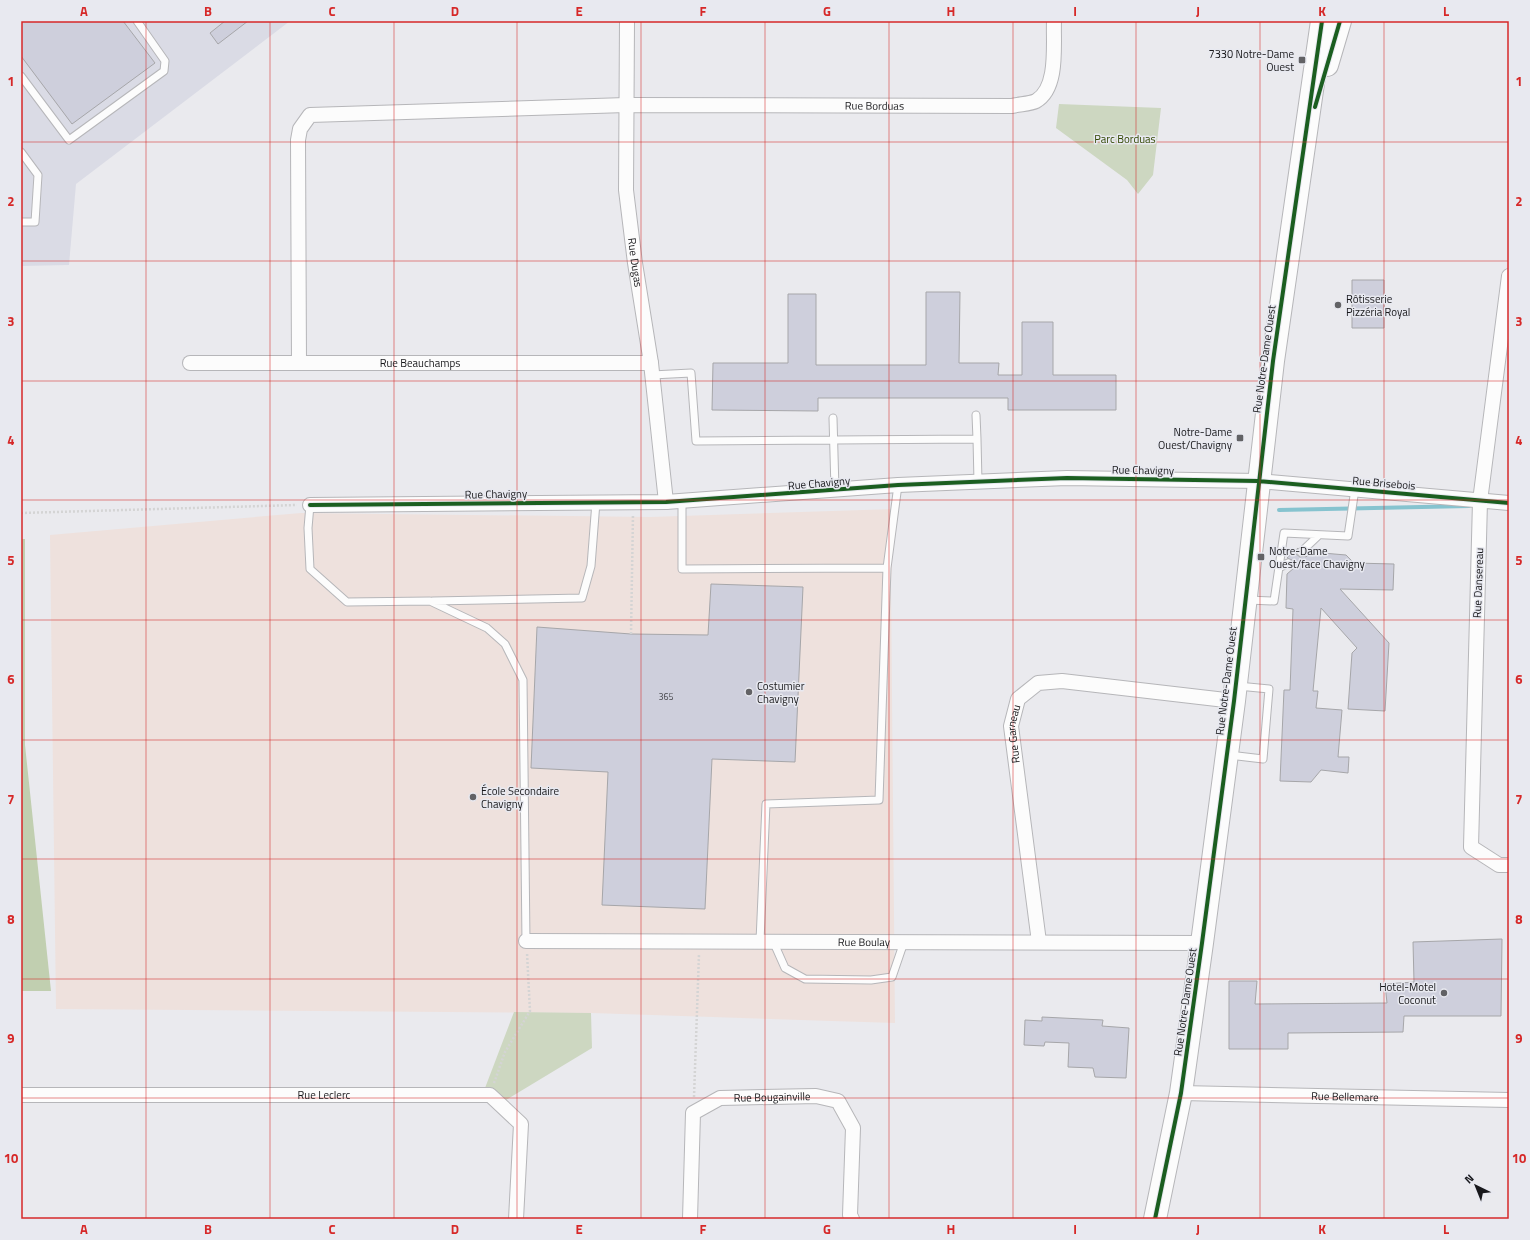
<svg xmlns="http://www.w3.org/2000/svg" width="1530" height="1240" font-family="'Titillium Web',sans-serif">
<style>
.built{fill:#dadbe5}
.education{fill:#eee1dd}
.green{fill:#cdd7c1}
.forest{fill:#c1cfb0}
.lines{fill:none;stroke-linecap:round;stroke-linejoin:round}
.stream{stroke:#86c3cf;stroke-width:4}
.building{fill:#cecfdc;stroke:#a6a6a9}
.service-casing{stroke:#b6b6b9;stroke-width:9}
.minor-casing{stroke:#b6b6b9;stroke-width:16}
.primary-casing{stroke:#b6b6b9;stroke-width:24}
.path{stroke:#d4d4d4;stroke-width:2.5;stroke-dasharray:2 2;stroke-linecap:butt}
.service{stroke:#fcfcfc;stroke-width:7}
.minor{stroke:#fcfcfc;stroke-width:14}
.primary{stroke:#fcfcfc;stroke-width:22}
.cycleway-casing{stroke:#e8e9f0;stroke-width:6}
.cycleway{stroke:#1b5e20;stroke-width:4}
.grid{fill:none;stroke:#d62828;stroke-width:1;stroke-opacity:0.55}
.poi-dot{fill:#626265;stroke:#e8e9f0;stroke-width:1.5}
.labels{text-anchor:middle;stroke-width:3;stroke-linejoin:round;paint-order:stroke}
.number-label{font-size:9px;fill:#46464b}
.poi-label{font-size:11px;fill:#18181b;stroke:#e8e9f0;text-anchor:start}
.street-label{font-size:11px;fill:#18181b;stroke:#e8e9f0}
.park-label{font-size:11px;fill:#314701;stroke:#e8e9f0}
.neatline{fill:none;stroke:#d62828;stroke-width:1.5}
.grid-label{font-size:13px;text-anchor:middle;font-weight:bold;fill:#d62828}
</style>
<rect width="100%" height="100%" fill="#eaeaee"/>
<path class="built" d="M21,21H290L76,184L69,265L21,266Z"/>
<path class="education" d="M894,509L891,585L895,1023L591,1013L56,1009L50,535L301,513L650,517Z"/>
<path class="green" d="M1059,104L1161,108L1153,175L1138,194L1127,180L1056,128Z
M514,1012L591,1013L592,1048L506,1100L485,1088Z"/>
<path class="forest" d="M21,539H25V745L51,991H21Z"/>
<g class="lines">
<path class="stream" d="M1279,510L1469,506"/>
</g>
<path class="building" d="M21,21H123L155,63L72,124L21,56Z
M225,21H248L218,44L210,33Z
M1352,280H1384V328H1352Z
M926,292H960L959,363H999L998,375H1022V322H1053V375H1116V410H1008V398H818V411L712,410L713,363H788V294H816V365H926Z
M1298,548L1296,554L1300,557L1304,556L1306,557L1311,552L1346,555L1354,563L1394,564L1393,590L1340,589L1389,643L1385,711L1348,709L1352,653L1357,648L1321,608L1313,691H1318L1316,708L1342,710L1338,757H1349L1348,773L1321,770L1311,782L1280,781L1284,690H1290L1293,609L1286,608L1287,574L1294,568L1292,566V560L1287,558Z
M711,584L803,587L795,762L712,759L705,909L602,905L608,772L531,768L537,627L631,634L708,635Z
M1502,939L1501,1016H1404L1403,1032L1288,1033V1049H1229V981H1257L1255,1004L1387,1003L1385,984L1414,982L1413,942Z
M1042,1017L1103,1020L1102,1026L1129,1028L1126,1078L1095,1077L1093,1068L1068,1067L1069,1043L1045,1042L1044,1046L1024,1045L1025,1020L1042,1021Z"/>
<g class="lines">
<defs>
<path id="service" d="M21,76L69,140L164,71L165,61L137,21
M21,152L38,175L35,222H21
M652,375L691,373L696,441L977,439L978,482
M976,415L977,439
M833,418L835,490
M682,501V569L887,568
M310,505L308,528L310,569L347,602L430,601L487,628L505,644L523,680L526,941
M1301,552L1319,535
M1279,568L1288,563
M1247,600L1274,601L1284,533L1348,536L1355,489
M433,601L582,598L591,566L596,502
M1229,755L1263,759L1269,689L1238,686
M760,941L766,804L879,800L887,568L898,485
M773,941L785,968L805,979L871,980L892,977L904,942"/>
<g id="minor">
<path id="s1" d="M627,21L626,190L635,263L651,363L666,502"/>
<path d="M1509,276L1480,501L1471,847L1499,865H1509"/>
<path id="s2" d="M190,363H651"/>
<path id="s3" d="M299,363L298,140L300,129L310,115L626,105L1012,106C1019,104 1030,104 1036,101C1059,88 1053,43 1054,21"/>
<path d="M310,505L666,502L898,485L1067,478L1258,481L1509,503"/>
<path id="s4" d="M526,941L1202,943"/>
<path id="s5" d="M1039,942L1011,726L1018,699L1038,683L1062,681L1234,701"/>
<path id="s6" d="M1181,1093L1509,1100"/>
<path id="s7" d="M21,1095H490L521,1124L516,1219"/>
<path id="s8" d="M690,1219L693,1113L720,1098L816,1096L838,1101L853,1128L850,1215L852,1219"/>
</g>
<path id="primary" d="M1327,65L1340,21
M1155,1219L1181,1093L1202,943L1234,701L1273,361L1322,21"/>
</defs>
<use href="#service" class="service-casing"/>
<use href="#minor" class="minor-casing"/>
<use href="#primary" class="primary-casing"/>
<path class="path" d="M21,513L297,505
M631,634L633,514
M494,1083L505,1052L530,1011L527,953
M694,1097L699,954"/>
<use href="#service" class="service"/>
<use href="#minor" class="minor"/>
<use href="#primary" class="primary"/>
<defs>
<path id="cycleway" d="M1315,107L1340,21
M310,505L666,502L898,485L1067,478L1258,481L1509,503
M1155,1219L1181,1093L1202,943L1234,701L1273,361L1322,21"/>
</defs>
<use href="#cycleway" class="cycleway-casing"/>
<use href="#cycleway" class="cycleway"/>
</g>
<path class="grid" d="M146,21V1219M270,21V1219M394,21V1219M517,21V1219M641,21V1219M765,21V1219M889,21V1219M1013,21V1219M1136,21V1219M1260,21V1219M1384,21V1219M21,142H1509M21,261H1509M21,381H1509M21,500H1509M21,620H1509M21,740H1509M21,859H1509M21,979H1509M21,1098H1509"/>
<g class="poi-dot">
<rect x="1298" y="56" width="8" height="8" rx="2"/>
<circle cx="1338" cy="305" r="4"/>
<rect x="1236" y="434" width="8" height="8" rx="2"/>
<rect x="1257" y="553" width="8" height="8" rx="2"/>
<circle cx="749" cy="692" r="4"/>
<circle cx="473" cy="797" r="4"/>
<circle cx="1444" cy="993" r="4"/>
</g>
<g class="labels">
<g class="number-label">
<text x="666" y="700">365</text>
</g>
<g class="poi-label">
<text x="1294" y="58" text-anchor="end">7330 Notre-Dame<tspan x="1294" dy="13">Ouest</tspan></text>
<text x="1346" y="303">Rôtisserie<tspan x="1346" dy="13">Pizzéria Royal</tspan></text>
<text x="1232" y="436" text-anchor="end">Notre-Dame<tspan x="1232" dy="13">Ouest/Chavigny</tspan></text>
<text x="1269" y="555">Notre-Dame<tspan x="1269" dy="13">Ouest/face Chavigny</tspan></text>
<text x="757" y="690">Costumier<tspan x="757" dy="13">Chavigny</tspan></text>
<text x="481" y="795">École Secondaire<tspan x="481" dy="13">Chavigny</tspan></text>
<text x="1436" y="991" text-anchor="end">Hotel-Motel<tspan x="1436" dy="13">Coconut</tspan></text>
</g>
<g class="street-label">
<text dy="4" stroke="none"><textPath href="#s3" startOffset="816">Rue Borduas</textPath></text>
<text dy="4" stroke="none"><textPath href="#s1" startOffset="242">Rue Dugas</textPath></text>
<text transform="translate(1264 359) rotate(-82)" y="4">Rue Notre-Dame Ouest</text>
<text dy="4" stroke="none"><textPath href="#s2" startOffset="230">Rue Beauchamps</textPath></text>
<text transform="translate(1143 470) rotate(1)" y="4">Rue Chavigny</text>
<text transform="translate(819 483) rotate(-5)" y="4">Rue Chavigny</text>
<text transform="translate(1384 483) rotate(5)" y="4">Rue Brisebois</text>
<text transform="translate(496 494) rotate(-1)" y="4">Rue Chavigny</text>
<text transform="translate(1478 583) rotate(-88)" y="4">Rue Dansereau</text>
<text transform="translate(1226 681) rotate(-83)" y="4">Rue Notre-Dame Ouest</text>
<text dy="4" stroke="none"><textPath href="#s5" startOffset="210">Rue Garneau</textPath></text>
<text dy="4" stroke="none"><textPath href="#s4" startOffset="338">Rue Boulay</textPath></text>
<text transform="translate(1185 1002) rotate(-82)" y="4">Rue Notre-Dame Ouest</text>
<text dy="4" stroke="none"><textPath href="#s7" startOffset="303">Rue Leclerc</textPath></text>
<text dy="4" stroke="none"><textPath href="#s6" startOffset="164">Rue Bellemare</textPath></text>
<text dy="4" stroke="none"><textPath href="#s8" startOffset="189">Rue Bougainville</textPath></text>
</g>
<g class="park-label">
<text x="1125" y="143">Parc Borduas</text>
</g>
</g>
<rect width="1530" height="1240" fill="none" stroke="#e8e9f0" stroke-width="44"/>
<g transform="translate(1476 1186) rotate(317)" stroke="#e8e9f0" stroke-width="3" paint-order="stroke">
<path d="M0-3L7 15L0 10L-7 15Z" fill="#18181b"/>
<text y="-6" font-size="11" font-weight="bold" text-anchor="middle" fill="#18181b">N</text>
</g>
<rect x="22" y="22" width="1486" height="1196" class="neatline"/>
<g class="grid-label">
<text x="84" y="16">A</text>
<text x="208" y="16">B</text>
<text x="332" y="16">C</text>
<text x="455" y="16">D</text>
<text x="579" y="16">E</text>
<text x="703" y="16">F</text>
<text x="827" y="16">G</text>
<text x="951" y="16">H</text>
<text x="1075" y="16">I</text>
<text x="1198" y="16">J</text>
<text x="1322" y="16">K</text>
<text x="1446" y="16">L</text>
<text x="11" y="86">1</text>
<text x="1519" y="86">1</text>
<text x="11" y="206">2</text>
<text x="1519" y="206">2</text>
<text x="11" y="326">3</text>
<text x="1519" y="326">3</text>
<text x="11" y="445">4</text>
<text x="1519" y="445">4</text>
<text x="11" y="565">5</text>
<text x="1519" y="565">5</text>
<text x="11" y="684">6</text>
<text x="1519" y="684">6</text>
<text x="11" y="804">7</text>
<text x="1519" y="804">7</text>
<text x="11" y="924">8</text>
<text x="1519" y="924">8</text>
<text x="11" y="1043">9</text>
<text x="1519" y="1043">9</text>
<text x="11" y="1163">10</text>
<text x="1519" y="1163">10</text>
<text x="84" y="1234">A</text>
<text x="208" y="1234">B</text>
<text x="332" y="1234">C</text>
<text x="455" y="1234">D</text>
<text x="579" y="1234">E</text>
<text x="703" y="1234">F</text>
<text x="827" y="1234">G</text>
<text x="951" y="1234">H</text>
<text x="1075" y="1234">I</text>
<text x="1198" y="1234">J</text>
<text x="1322" y="1234">K</text>
<text x="1446" y="1234">L</text>
</g>
</svg>
